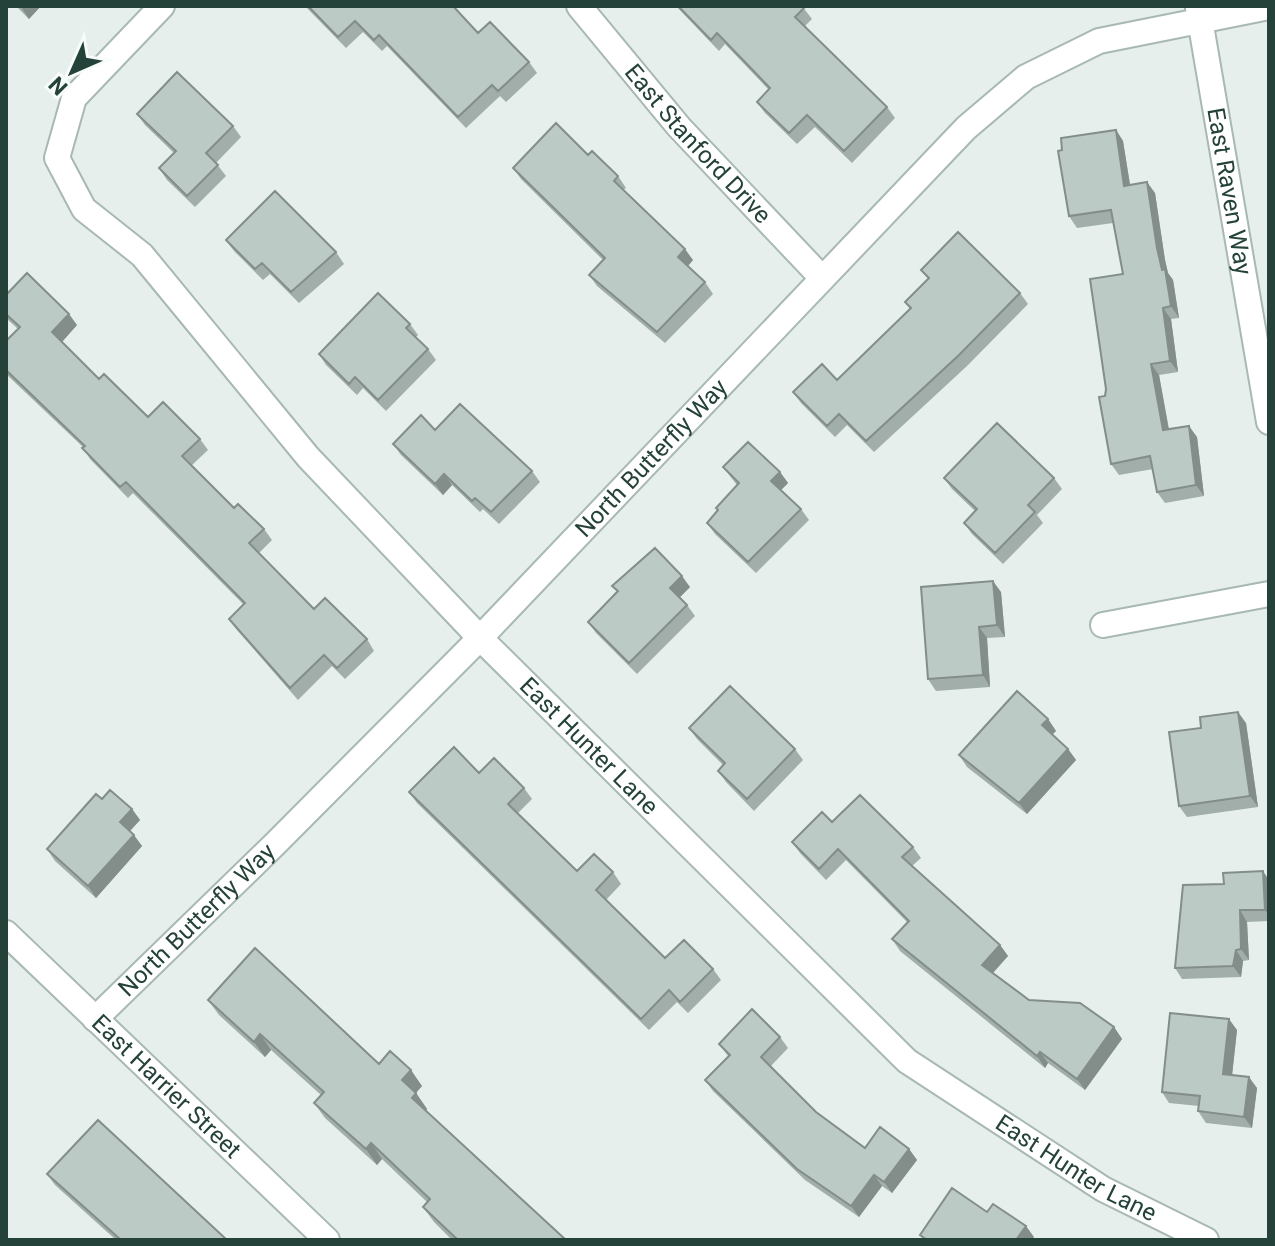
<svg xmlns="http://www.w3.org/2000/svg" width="1275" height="1246" font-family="Roboto,sans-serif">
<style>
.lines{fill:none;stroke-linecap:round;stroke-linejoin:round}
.minor-casing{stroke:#a8b8b2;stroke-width:28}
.minor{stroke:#fff;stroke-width:24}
.wall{fill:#a1aea9}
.shaded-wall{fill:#838d89}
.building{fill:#bbcac4;stroke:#838d89;stroke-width:2}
.labels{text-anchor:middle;stroke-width:8;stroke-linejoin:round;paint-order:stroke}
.street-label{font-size:24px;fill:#24423a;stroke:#f7fbf9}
</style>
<rect width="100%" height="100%" fill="#e6efeb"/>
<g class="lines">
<defs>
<g id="minor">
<path id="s1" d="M162,6L74,98L57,158L84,209L142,255L308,457L480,638L907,1061L1103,1189L1206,1240"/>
<path id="s2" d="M579,6L679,127L821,277"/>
<path id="s3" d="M1198,8L1269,422"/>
<path d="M1103,625L1269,594"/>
<path id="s4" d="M6,933L327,1240"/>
<path id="s5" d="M95,1019L275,844L480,638L966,128L1026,77L1099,41L1269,7"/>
</g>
</defs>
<use href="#minor" class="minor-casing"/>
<use href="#minor" class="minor"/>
</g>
<path class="wall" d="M16,6H41L29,19Z
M305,6H453L478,33L529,62L537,73L506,102L500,96L466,128L387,46L382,51L363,32L346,48Z
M676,6H802L812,19L805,26L887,107L895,118L852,163L815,127L797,144L765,113L757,102L769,90L725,44L719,51Z
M137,114L233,126L241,137L216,163L226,176L195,207L167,180L159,168L174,153L145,125Z
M1116,130L1123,141L1130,185L1155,193L1165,260L1168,273L1173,280L1179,318L1171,319L1178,372L1159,375L1169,429L1197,437L1204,496L1165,503L1157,492L1153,469L1119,475L1111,464L1105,396L1123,274L1113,223L1077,228L1069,216Z
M588,155L618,176L626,188L623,190L693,260L688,266L705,282L713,294L665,343L597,286L589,275L603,260L521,179L513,168Z
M226,240L336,252L344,264L299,303L270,274L263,280L234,251Z
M921,270L1020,293L1028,304L967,366L874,452L847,425L835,437L801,403L793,392L837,380L910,309L905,302L928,279Z
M6,295L77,325L62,342L99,379L148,417L200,439L208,450L191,466L234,508L264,529L272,540L259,553L314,609L367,639L374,651L345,679L332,666L298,700L237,630L229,619L244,605L133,493L128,498L90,459L83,447L6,374V341L18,329L6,318Z
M410,324L418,335L416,337L428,349L436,360L386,411L363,388L357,395L326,365L319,354Z
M435,430L532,471L540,482L499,524L483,509L480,512L452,485L443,495L401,455L393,444Z
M723,467L780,472L788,483L781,490L801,509L809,520L756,573L715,534L707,523L718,511L716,508L737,485Z
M944,478H1054L1062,489L1037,515L1043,523L1003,564L972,534L964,523L975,511L952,489Z
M612,586L690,587L680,597L687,605L695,616L637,674L596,633L588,622L617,592Z
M1001,592L1005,637L987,638L990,687L936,691L928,679Z
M1048,719L1056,731L1052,734L1068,749L1076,760L1027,814L967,767L959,755Z
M1246,723L1258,807L1187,817L1179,806Z
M689,728L795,749L803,760L754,811L726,782L718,771L723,765L697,739Z
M479,773L524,788L532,799L517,814L577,871L613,872L621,884L606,900L665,958L713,969L721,980L688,1013L677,1002L649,1030L417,803L409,792Z
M102,799L132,809L140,820L130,831L142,846L96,898L55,861L47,849Z
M832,822L913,847L921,858L912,866L1000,945L1008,956L993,973L1029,1000L1114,1027L1122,1039L1085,1090L1048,1063L1045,1068L900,951L892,939L907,922L846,860L826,880L800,853L792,842Z
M1269,880V921L1247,922L1249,960L1243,961L1241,977L1182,979L1175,968L1224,884Z
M208,1000L379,1064L422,1086L416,1093L427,1109L426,1111L566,1240H452L434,1222L423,1207L427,1202L382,1159L377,1165L325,1118L314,1103L321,1095L271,1050L265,1057L219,1015Z
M1237,1030L1232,1075L1257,1088L1252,1128L1206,1123L1198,1111L1199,1106L1169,1103L1162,1092Z
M780,1037L788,1048L770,1067L816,1112L865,1148L909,1149L917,1160L892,1193L882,1186L859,1217L805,1180L713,1091L705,1080L728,1056L719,1044Z
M47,1174L227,1240H116L55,1185Z"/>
<path class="shaded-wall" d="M23,6H41L29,19L21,7Z
M1116,130L1123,141L1132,197L1124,186Z
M1147,182L1155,193L1165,260L1168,273L1173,280L1179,318L1171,306L1162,270L1157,248Z
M685,249L693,260L686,268L678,257Z
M1163,308L1171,319L1178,372L1170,361Z
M69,314L77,325L60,344L52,332Z
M1151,364L1159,375L1171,442L1163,430Z
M1189,426L1197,437L1204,496L1196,485Z
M780,472L788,483L779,492L771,481Z
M444,474L452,485L443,495L435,484Z
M682,576L690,587L678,599L670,588Z
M993,581L1001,592L1005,637L997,625Z
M979,627L987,638L990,687L983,675Z
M1238,712L1246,723L1258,807L1250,796Z
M1048,719L1056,731L1050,737L1042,725Z
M1068,749L1076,760L1027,814L1019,803Z
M132,809L140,820L128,833L120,822Z
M134,835L142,846L96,898L88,886Z
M1263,871L1269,880V916L1265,910Z
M1240,910L1247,922L1249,960L1241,949Z
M1000,945L1008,956L990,976L982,965Z
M1236,950L1243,961L1241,977L1233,966Z
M1229,1019L1237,1030L1231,1085L1223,1074Z
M1114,1027L1122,1039L1085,1090L1077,1079Z
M260,1034L271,1050L265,1057L254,1042Z
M1040,1052L1048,1063L1045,1068L1037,1056Z
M411,1070L422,1086L413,1096L402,1080Z
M1249,1077L1257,1088L1252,1128L1244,1117Z
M416,1093L427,1109L423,1114L412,1098Z
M371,1143L382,1159L377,1165L366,1149Z
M909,1149L917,1160L892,1193L884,1182Z
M874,1175L882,1186L859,1217L851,1206Z
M1026,1226L1034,1237L1032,1240H1016Z"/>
<path class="building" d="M308,6H453L478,33L490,22L529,62L498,91L492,85L458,117L379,35L374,40L355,21L338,37Z
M678,6H802L804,8L795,17L887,107L844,151L807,115L789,133L757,102L770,88L717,33L711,40Z
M177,72L233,126L206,153L218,165L187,196L159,168L176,151L137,114Z
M556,123L588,155L592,151L618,176L614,181L685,249L678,257L705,282L657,332L589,275L605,258L513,168Z
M1116,130L1124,186L1147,182L1157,248L1162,270L1165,269L1171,306L1163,308L1170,361L1151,364L1163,430L1189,426L1196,485L1157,492L1150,456L1111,464L1099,397L1105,396L1106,389L1090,279L1123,274L1111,210L1069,216L1058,151L1062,150L1061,138Z
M275,191L336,252L291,292L262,263L255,269L226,240Z
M958,232L1020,293L959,355L866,441L839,414L827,426L793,392L822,364L837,380L911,308L905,302L929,278L921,270Z
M27,273L69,314L52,332L99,379L104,374L148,417L163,402L200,439L182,456L234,508L238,504L264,529L249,543L314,609L325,598L367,639L337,668L324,655L290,688L229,619L245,603L126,482L120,487L82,448L85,446L6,370V341L20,327L6,314V295Z
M378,293L410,324L406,328L428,349L378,400L355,377L349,384L319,354Z
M460,404L532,471L491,512L475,498L472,501L444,474L435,484L393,444L421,415L435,430Z
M997,423L1054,478L1028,505L1035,512L995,553L964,523L977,509L944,478Z
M748,442L780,472L771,481L801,509L748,562L707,523L718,510L716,508L739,483L723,467Z
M655,548L682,576L670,588L687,605L629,663L588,622L618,591L612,586Z
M993,581L997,625L979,627L983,675L928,679L921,587Z
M730,686L795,749L747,799L718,771L725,763L689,728Z
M1017,691L1048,719L1042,725L1068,749L1019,803L959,755Z
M1238,712L1250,796L1179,806L1169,732L1201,728L1200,717Z
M454,747L479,773L494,758L524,788L508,804L577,871L594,854L613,872L596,890L665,958L684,940L713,969L680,1002L669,990L641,1019L409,792Z
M110,790L132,809L120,822L134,835L88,886L47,849L96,794L102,799Z
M860,795L913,847L902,857L1000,945L982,965L1029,1000L1080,1003L1114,1027L1077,1079L1040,1052L1037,1056L892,939L909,921L838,849L819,869L792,842L822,812L832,822Z
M1263,871L1265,910H1240L1241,949L1236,950L1233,966L1175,968L1183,885L1224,884L1223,873Z
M255,948L379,1064L390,1051L411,1070L402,1080L416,1093L412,1098L566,1240H458L423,1207L430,1199L371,1143L366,1149L314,1103L324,1092L260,1034L254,1042L208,1000Z
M752,1009L780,1037L761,1057L816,1112L865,1148L880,1127L909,1149L884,1182L874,1175L851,1206L797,1169L705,1080L730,1055L719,1044Z
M1170,1013L1229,1019L1223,1074L1249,1077L1244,1117L1198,1111L1200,1096L1162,1092Z
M98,1120L227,1240H121L47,1174Z
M952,1188L987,1212L993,1204L1026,1226L1016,1240H927L920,1235Z"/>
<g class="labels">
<g class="street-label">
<text dy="8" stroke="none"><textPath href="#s2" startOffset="182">East Stanford Drive</textPath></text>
<text dy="8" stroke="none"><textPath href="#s3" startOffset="186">East Raven Way</textPath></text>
<text dy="8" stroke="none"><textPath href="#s5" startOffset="790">North Butterfly Way</textPath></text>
<text dy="8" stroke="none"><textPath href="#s1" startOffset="986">East Hunter Lane</textPath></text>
<text dy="8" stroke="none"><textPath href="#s5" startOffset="142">North Butterfly Way</textPath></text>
<text dy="8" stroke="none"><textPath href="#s4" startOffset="222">East Harrier Street</textPath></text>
<text dy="8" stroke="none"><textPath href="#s1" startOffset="1634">East Hunter Lane</textPath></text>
</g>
</g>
<rect width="1275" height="1246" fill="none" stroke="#24423a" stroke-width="16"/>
<g transform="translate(72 72) rotate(225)" stroke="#f7fbf9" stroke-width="6" paint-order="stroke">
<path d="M0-6L14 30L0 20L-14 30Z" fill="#24423a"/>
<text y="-12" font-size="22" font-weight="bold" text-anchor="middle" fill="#24423a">N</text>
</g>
</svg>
